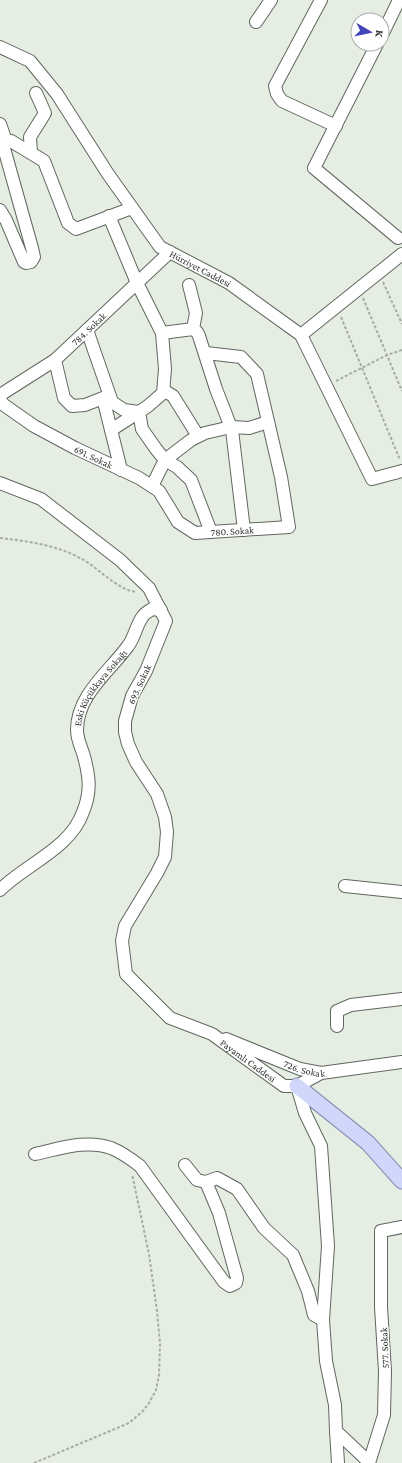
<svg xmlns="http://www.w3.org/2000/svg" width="402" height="1463" font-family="'Crimson Pro',serif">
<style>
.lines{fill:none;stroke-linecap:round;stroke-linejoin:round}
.minor-casing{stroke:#60675e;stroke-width:14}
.major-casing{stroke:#858db0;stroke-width:17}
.path{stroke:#a6ada4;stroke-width:2;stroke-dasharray:3 2;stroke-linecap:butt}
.minor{stroke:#fff;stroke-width:12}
.major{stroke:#d1d7fa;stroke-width:15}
.labels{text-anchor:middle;stroke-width:3;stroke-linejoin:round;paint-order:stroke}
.street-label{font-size:10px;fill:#2f332e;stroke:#fff}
</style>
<rect width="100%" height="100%" fill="#e6eee3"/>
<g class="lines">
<defs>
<g id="minor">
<path d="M321,0L275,86L277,94L282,101L336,126"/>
<path d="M256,22L271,0"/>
<path d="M382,35L399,0"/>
<path d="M377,44L314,168L398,238"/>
<path id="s1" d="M0,47L30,61L57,94L108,174L160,247L229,283L301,335L372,479L402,471"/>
<path d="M0,124L6,141"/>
<path d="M31,153L30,137L45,113L36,93"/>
<path d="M0,210L6,220L24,262L26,263L31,262L34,257L32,248L2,141H11L44,161L68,223L76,229L132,208"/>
<path d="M109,216L137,283L162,333L165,369L163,393L148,406L139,412L142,429L156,449L165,460L177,467L191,480L211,532"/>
<path d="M189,285L196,313L193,329"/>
<path d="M87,330L112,402"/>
<path d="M162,333L193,329L197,332L199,336L216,389L232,430L244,530"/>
<path d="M301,335L402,254"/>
<path d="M55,360L64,398L72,406L85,405L103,398L112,402L124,410L139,412"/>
<path d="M163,393L165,391L173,396L198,436"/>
<path id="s2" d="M0,395L55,360L170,252"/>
<path d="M103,398L121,470"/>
<path id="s3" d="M0,400L4,405L34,426L75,448L139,478L159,491L178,522L195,533L289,527L281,477L257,374L241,357L206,353"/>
<path d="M111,430L139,412"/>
<path id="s4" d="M0,483L41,499L120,560L149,588L166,621L146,671L132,696L125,721V732L128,744L136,762L157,794L165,817L167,832L165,857L157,873L125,926L122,941L126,974L170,1018L212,1034L284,1086H297L321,1073"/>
<path d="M152,486L165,460L191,440L205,433L231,427L249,428L268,422"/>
<path d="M345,886L402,892"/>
<path id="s5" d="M0,890C26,864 70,849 83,812C92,791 89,774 83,753C80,745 77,738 77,730C77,695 109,672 128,646C135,637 136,625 143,616C145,613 149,611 152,609L161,610"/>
<path d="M337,1026V1011L351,1005L402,999"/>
<path id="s6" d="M226,1039L300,1069L321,1073L402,1062"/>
<path d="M297,1086L305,1113L321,1146L328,1246L323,1320L326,1361L335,1405L336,1431L369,1462"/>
<path d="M35,1154C59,1149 86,1139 111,1148C121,1152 131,1159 140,1166L224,1282L230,1286L236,1283L237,1278L219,1213L206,1182L217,1178L237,1189L264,1228L293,1255L308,1291L314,1315L323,1320"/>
<path d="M185,1165L197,1180L206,1182"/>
<path d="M336,1431L338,1463"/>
<path d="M369,1463L384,1415L385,1371L381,1307V1231L402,1227"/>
</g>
<path id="major" d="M297,1086L368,1143L402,1181"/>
</defs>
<use href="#minor" class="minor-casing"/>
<use href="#major" class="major-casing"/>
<path class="path" d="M383,282L402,324
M363,298L402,391
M341,317L400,460
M336,381L387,355L402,350
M0,538C27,541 56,545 80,558C98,567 118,591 137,592
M34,1463L129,1423L143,1411L149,1403L156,1390L159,1375L160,1344L157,1311L149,1254L132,1174"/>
<use href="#minor" class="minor"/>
<use href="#major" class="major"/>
</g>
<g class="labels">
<g class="street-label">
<text dy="4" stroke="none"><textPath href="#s1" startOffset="306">Hürriyet Caddesi</textPath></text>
<text dy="4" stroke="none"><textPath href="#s2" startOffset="111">784. Sokak</textPath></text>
<text dy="4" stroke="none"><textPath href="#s3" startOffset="110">691. Sokak</textPath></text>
<text dy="4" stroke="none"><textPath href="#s3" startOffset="278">780. Sokak</textPath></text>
<text transform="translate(139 684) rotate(-65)" y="4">693. Sokak</text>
<text dy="4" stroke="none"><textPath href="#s5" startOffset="249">Eski Küçükkaya Sokağı</textPath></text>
<text dy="4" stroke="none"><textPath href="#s4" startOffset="756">Payamlı Caddesi</textPath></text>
<text dy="4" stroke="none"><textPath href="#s6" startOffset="84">726. Sokak</textPath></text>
<text transform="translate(384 1348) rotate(-93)" y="4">577. Sokak</text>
</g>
</g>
<g transform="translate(370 32) rotate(99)"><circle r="19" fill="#ffffff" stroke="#acadab"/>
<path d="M0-3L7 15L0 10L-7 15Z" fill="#4545bb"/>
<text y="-6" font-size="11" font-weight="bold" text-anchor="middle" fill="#2f332e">K</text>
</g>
</svg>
